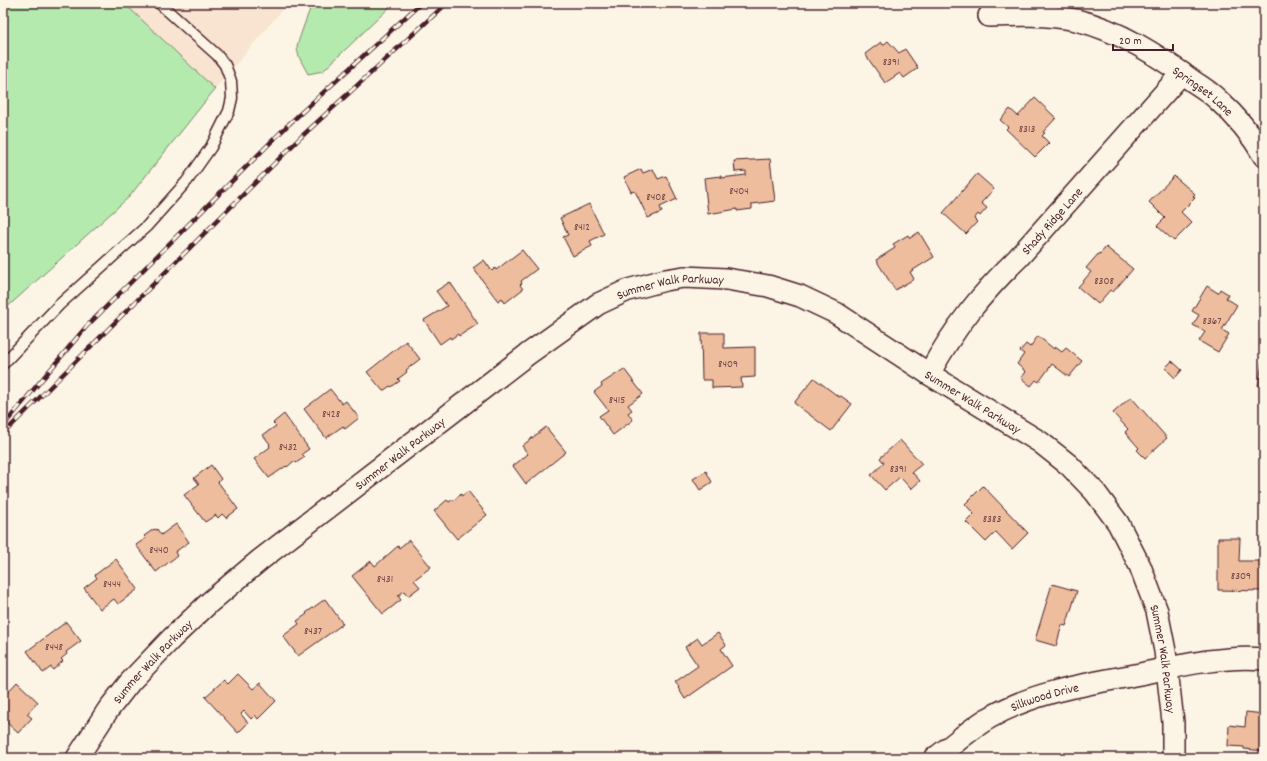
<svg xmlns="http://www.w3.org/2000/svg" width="1267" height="761" font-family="Dekko,sans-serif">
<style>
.built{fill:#f8e4d0}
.green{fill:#b4eaad;stroke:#7f846c}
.building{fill:#edbd9e;stroke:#4a1f2b}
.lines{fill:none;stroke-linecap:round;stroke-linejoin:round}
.lane-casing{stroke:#4a1f2b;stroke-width:13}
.street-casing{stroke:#4a1f2b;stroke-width:24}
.lane{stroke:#fcf5e5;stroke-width:10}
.street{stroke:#fcf5e5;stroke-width:21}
.rail-casing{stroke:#4a1f2b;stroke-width:4.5}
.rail{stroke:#fcf5e5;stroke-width:3;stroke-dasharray:9;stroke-linecap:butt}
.labels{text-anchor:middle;stroke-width:4;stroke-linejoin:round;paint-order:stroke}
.number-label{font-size:11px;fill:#734648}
.street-label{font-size:13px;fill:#4a1f2b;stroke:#fcf5e5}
</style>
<rect width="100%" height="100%" fill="#fcf5e5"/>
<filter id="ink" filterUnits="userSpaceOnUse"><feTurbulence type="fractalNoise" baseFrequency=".025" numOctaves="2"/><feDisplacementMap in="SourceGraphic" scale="8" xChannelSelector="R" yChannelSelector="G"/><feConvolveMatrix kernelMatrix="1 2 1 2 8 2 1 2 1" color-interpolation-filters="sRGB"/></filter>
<g filter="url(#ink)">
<path class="built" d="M124,3H288L215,89Z"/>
<path class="green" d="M3,3H124L215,89L129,197L3,311Z
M312,3H394L323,71L308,74C304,66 298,58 297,48C296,45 310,10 312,3Z"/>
<path class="building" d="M888,41L899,53L905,49L918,68L904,78L900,73L885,83L865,54L881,42L883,45Z
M1035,98L1056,118L1043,132L1045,133L1042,136L1049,143L1035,157L1006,129L1008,127L1000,120L1010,109L1018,116Z
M770,159L775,201L752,204V209L737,211V209L708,214L704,178L721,176V178L746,175V171L735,172L734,161Z
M641,169L643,173L653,169L658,179L666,176L677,199L660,207L662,212L648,218L635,191L631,192L624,177Z
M977,174L994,189L981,203L987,208L980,216L978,214L974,219L977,222L966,234L943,213Z
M1174,176L1195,194L1193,196L1195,198L1181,212L1192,223L1174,241L1157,226L1165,218L1149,202Z
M589,204L604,234L590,241L592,246L573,256L563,237L568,235L560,218Z
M919,232L934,257L910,272L914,279L895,290L876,260L895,248L893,244L908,235L910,238Z
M1106,247L1133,269L1113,292L1110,290L1098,304L1078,287L1091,272L1086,268L1099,253L1100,254Z
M522,250L537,269L521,281L522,283L520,285L523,289L505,303L502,298L498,301L473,268L484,260L492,271L495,268L496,270Z
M450,282L478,324L459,336L458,334L451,339L450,337L440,344L424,320L447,306L436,291Z
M1207,286L1218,293L1220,289L1228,294L1226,298L1237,305L1222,330L1229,334L1218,352L1199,341L1205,332L1193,325L1199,315L1192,311Z
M701,333H724V348L755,347V377L741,378L742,387L712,388V380H702Z
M1038,336L1054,349L1055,347L1062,352L1066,348L1082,361L1069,377L1052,364L1039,382L1036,380L1031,386L1021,378L1026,372L1017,364L1024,354L1020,351L1026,344L1030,347Z
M406,341L420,359L406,370L407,372L398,379L400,381L391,387L390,386L383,391L367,372Z
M1264,353V387L1258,386Z
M1172,361L1182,370L1175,378L1165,368Z
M624,369L643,394L628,405L632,410L628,413L633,420L613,435L599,416L608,410L594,392L602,386L601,384Z
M814,378L839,397L841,396L852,404L831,431L794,403Z
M330,389L342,404L346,401L359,418L345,429L343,426L326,438L304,409Z
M1131,397L1167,438L1145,458L1137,450L1139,448L1125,432L1128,429L1113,413Z
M284,414L309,449L302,454L305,457L296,463L294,461L287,467L286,466L269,478L254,459L270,447L269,445L270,444L263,435L276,426L273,423Z
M546,427L566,452L526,484L513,466L528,454L522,446Z
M900,440L922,464L912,472L920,481L911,489L900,477L885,490L871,475L884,463L880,458Z
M211,465L221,479L218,482L238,509L226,518L222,514L218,518L216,515L205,522L184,495L199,484L194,478Z
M706,471L712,482L700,490L693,479Z
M983,486L1028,533L1012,549L996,532L986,542L966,522L974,514L965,504Z
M468,491L487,515L457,539L434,511L447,500L449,502L452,500L453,501L461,494L462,496Z
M176,524L189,542L175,552L177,556L156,572L136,545L146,538L144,536L154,529L155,530L157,529L161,535Z
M1218,538H1240L1239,561H1264V591L1218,590Z
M409,540L431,567L414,580L420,587L408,596L404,591L398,596L401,600L383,614L352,576L371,561L375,566L398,546L399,548Z
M116,559L138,589L118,604L114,599L100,609L84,588L97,578L95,575Z
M1052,584L1077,591L1066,626L1062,625L1056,646L1035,640Z
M325,599L343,624L298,656L283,636L299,624L297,621L307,614L306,613Z
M66,622L81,641L66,652L67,654L61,659L63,661L53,670L51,667L43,673L27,651Z
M718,633L726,645L721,649L732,666L685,699L678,688L679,687L675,682L698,666L685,647L698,638L702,644Z
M238,674L253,689L260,683L276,701L258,719L255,715L251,719L244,711L241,714L248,723L238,733L205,697L224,680L228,684Z
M17,682L38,702L27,714L32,718L18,733L3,719V690L7,693Z
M1246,712L1264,714V751L1244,749V747L1228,746L1229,725L1245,727Z"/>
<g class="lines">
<defs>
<path id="lane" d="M3,364L59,305L147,226L187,181L211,147L229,111L232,98L231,81L225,65L217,55L159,3"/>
<g id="street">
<path id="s1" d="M989,16C1018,15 1047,14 1076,20C1119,30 1159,56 1194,82C1202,87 1211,93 1218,100C1236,116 1252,135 1264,156"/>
<path id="s2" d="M929,374C954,328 981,294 1018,258L1182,73"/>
<path id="s3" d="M77,758L108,710L130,682L172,638L210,602L260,560L528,354L598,304L628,290L665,280L684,277L726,279L768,286L800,296L836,313L929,374L1040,442L1069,465L1095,492L1118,523L1140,566L1157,611L1165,651L1173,722V758"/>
<path id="s4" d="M935,758C952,746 971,728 989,718C1035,691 1089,684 1140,674C1179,666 1224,655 1264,659"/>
</g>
</defs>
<use href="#lane" class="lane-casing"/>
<use href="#street" class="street-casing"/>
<use href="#lane" class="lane"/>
<use href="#street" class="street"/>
<defs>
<path id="rail" d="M3,426L86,327L289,124L421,3
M3,434L301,137L447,3"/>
</defs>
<use href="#rail" class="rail-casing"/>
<use href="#rail" class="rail"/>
</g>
</g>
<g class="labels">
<g class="number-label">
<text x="891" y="65">8391</text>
<text x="1027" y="132">8313</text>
<text x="739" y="194">8404</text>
<text x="656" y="200">8408</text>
<text x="582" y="230">8412</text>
<text x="1104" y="284">8308</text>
<text x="1212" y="324">8367</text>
<text x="728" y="367">8409</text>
<text x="617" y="403">8415</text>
<text x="331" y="417">8428</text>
<text x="288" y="450">8432</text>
<text x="898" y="472">8391</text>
<text x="992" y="522">8383</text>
<text x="159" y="553">8440</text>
<text x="1241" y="579">8309</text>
<text x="385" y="582">8431</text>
<text x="112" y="587">8444</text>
<text x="313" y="634">8437</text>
<text x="54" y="650">8448</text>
</g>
<g class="street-label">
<text dy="5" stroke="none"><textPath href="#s1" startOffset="234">Springset Lane</textPath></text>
<text dy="5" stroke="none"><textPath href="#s2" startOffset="197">Shady Ridge Lane</textPath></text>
<text dy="5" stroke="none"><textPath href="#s3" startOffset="771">Summer Walk Parkway</textPath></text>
<text dy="5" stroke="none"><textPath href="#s3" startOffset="1107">Summer Walk Parkway</textPath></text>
<text dy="5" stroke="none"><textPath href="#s3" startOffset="447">Summer Walk Parkway</textPath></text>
<text dy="5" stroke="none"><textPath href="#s3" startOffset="1443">Summer Walk Parkway</textPath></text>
<text dy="5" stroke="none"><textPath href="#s3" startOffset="123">Summer Walk Parkway</textPath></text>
<text dy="5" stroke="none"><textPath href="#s4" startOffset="127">Silkwood Drive</textPath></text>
</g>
</g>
<rect width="1267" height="761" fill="none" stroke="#fcf5e5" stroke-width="16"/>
<rect x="8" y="8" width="1251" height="745" fill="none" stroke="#4a1f2b" stroke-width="1.5" filter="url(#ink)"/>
<path d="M1113 44v6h60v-6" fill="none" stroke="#4a1f2b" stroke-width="2"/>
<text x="1119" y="44" font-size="12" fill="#4a1f2b" stroke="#fcf5e5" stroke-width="3" paint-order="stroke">20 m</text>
</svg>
